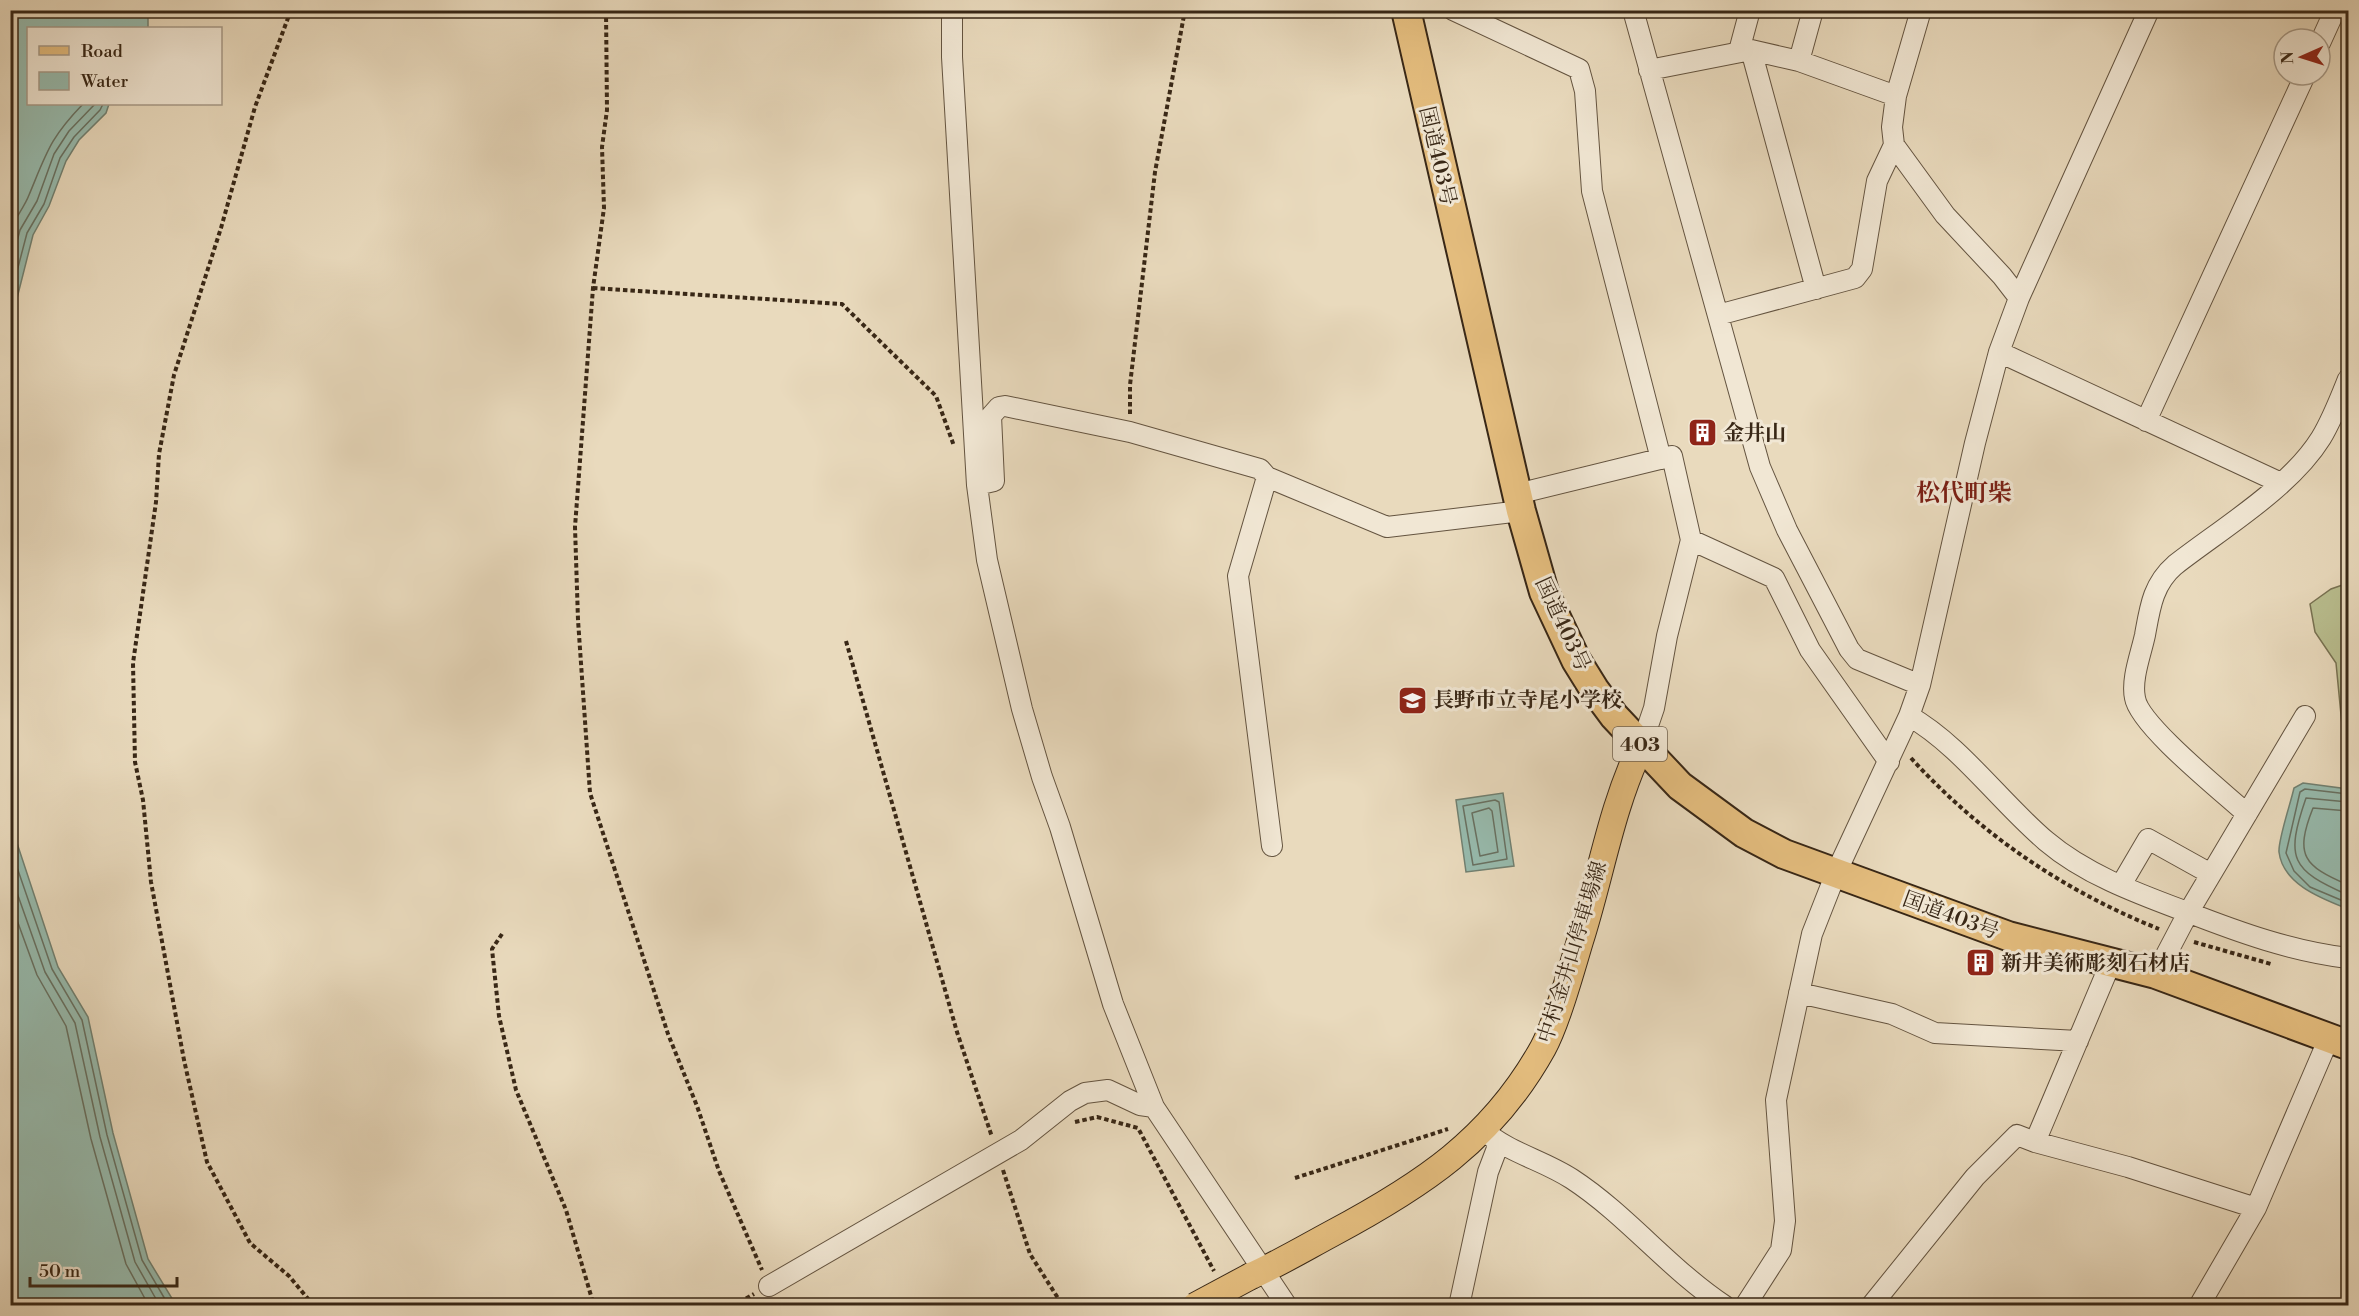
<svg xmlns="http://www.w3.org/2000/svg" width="2359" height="1316" font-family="'Libre Bodoni','Noto Serif JP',serif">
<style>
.green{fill:#b9be8f;stroke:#787252;stroke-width:1.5}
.water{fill:#97bbae;stroke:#718071;stroke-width:1.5}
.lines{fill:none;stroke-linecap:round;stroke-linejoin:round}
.shore{stroke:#687162;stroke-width:1.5}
.minor-casing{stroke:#645440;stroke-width:22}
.major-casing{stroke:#382716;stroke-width:28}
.highway-casing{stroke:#382716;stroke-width:32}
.path{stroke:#382716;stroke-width:4;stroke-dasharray:4.5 3;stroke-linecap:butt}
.minor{stroke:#f1e7d4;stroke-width:20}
.major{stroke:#e4bd7e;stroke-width:26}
.highway{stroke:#e4bd7e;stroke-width:28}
.major-bridge-casing{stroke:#382716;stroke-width:28;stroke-linecap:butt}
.major-bridge{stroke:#e4bd7e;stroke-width:26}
.labels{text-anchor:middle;stroke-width:6;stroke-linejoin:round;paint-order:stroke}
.shield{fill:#f1e7d4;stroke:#70614f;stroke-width:1.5}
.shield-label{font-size:20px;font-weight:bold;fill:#382716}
.street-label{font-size:21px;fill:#382716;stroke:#f1e7d4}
.poi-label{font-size:21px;font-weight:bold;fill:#382716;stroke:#f1e7d4;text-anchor:start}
.quarter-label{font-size:24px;font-weight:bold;fill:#7a1f14;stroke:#f1e7d4}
</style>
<rect width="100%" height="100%" fill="#e9dabd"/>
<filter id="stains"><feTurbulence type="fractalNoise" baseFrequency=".00333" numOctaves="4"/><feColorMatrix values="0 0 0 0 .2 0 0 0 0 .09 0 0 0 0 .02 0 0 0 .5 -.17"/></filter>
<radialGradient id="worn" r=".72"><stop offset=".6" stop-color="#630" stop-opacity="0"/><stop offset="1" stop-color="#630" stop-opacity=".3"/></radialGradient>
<path class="green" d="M2348,583V748L2344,746L2336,663L2315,632L2310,604L2331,589Z"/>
<path class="water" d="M11,10L148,11V28H28V104H109L106,113L79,140L66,161L49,206L33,235L11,322Z
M2303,783L2348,789V909C2323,899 2283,885 2279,852C2278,840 2291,802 2294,788Z
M1503,793L1514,866L1466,872L1456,800Z
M11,825L58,967L88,1017L113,1133L148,1259L176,1305H11Z"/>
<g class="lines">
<path class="shore" d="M10,232C14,219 24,208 29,195C47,152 50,138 83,104
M10,268L20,230L37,201L54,154L69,131L95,104
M10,298L27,233L44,204L60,158L74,137L100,110L103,104
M2348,794L2305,789L2300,792L2286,853L2294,871L2310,887L2348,903
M1495,800L1499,802L1507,859L1473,865L1463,806Z
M2348,802L2306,798C2285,859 2291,870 2348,895
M1489,808L1492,811L1498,852L1480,856L1472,813Z
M2348,811L2313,808C2294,856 2304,866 2348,885
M10,847L52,969L82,1020L107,1135L142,1260L169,1306
M10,873L45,972L75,1023L100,1137L135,1262L160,1306
M10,901L37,975L66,1026L91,1139L126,1264L149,1306"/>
<defs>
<path id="minor" d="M952,10V57L977,485L987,560L1022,709L1042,777L1060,827L1113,1004L1154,1107L1287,1306
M1453,10L1579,69L1585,91L1592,191L1661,459
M1633,10L1760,467L1787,530L1849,649L1857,659L1920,685
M2320,43L2335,10
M1751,50L1816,289
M1739,51L1750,10
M1799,61L1813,10
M1649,70L1751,50L1799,61L1896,96
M1894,145L1945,215L2002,276L2019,298
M1718,315L1855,278L1862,269L1877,181L1894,145L1892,127L1896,96L1921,10
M1999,352L2281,483
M2146,421L2305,75
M977,485L994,481L991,416L999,407L1005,406L1130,432L1260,469L1267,477
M1517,494L1672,456L1691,540L1667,636L1654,708L1641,746
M1691,540L1774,578L1810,650L1889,762
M1909,716C1960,745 2000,802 2046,841C2086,875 2139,894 2187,912C2241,933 2291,951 2348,958
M2247,814C2223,792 2139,725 2135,698C2131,679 2141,654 2145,635C2150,607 2153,584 2175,565C2221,529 2290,488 2321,438C2332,420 2340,399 2348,379
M1272,846L1238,576L1267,477L1387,527L1521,511
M2121,885L2148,839L2211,874
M2156,974L2188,913L2305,716
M1799,993L1892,1014L1935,1033L2078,1041
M1483,1130C1509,1153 1543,1160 1572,1179C1627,1215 1669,1269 1725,1306
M2035,1142L2128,1167L2256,1208
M769,1286L1021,1140L1070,1101L1085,1093L1108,1090L1140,1105L1154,1107
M1459,1306L1488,1172L1499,1143
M1745,1306L1781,1250L1785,1221L1776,1100L1812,934L1836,873L1909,716L1920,685L1975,443L1999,352L2019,298L2149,10
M1871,1306L1975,1177L2017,1135L2035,1142L2111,962
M2199,1306L2256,1208L2329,1038"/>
<path id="major" d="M1251,1276C1278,1264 1305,1248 1331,1234C1421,1186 1492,1140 1543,1048C1557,1022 1571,971 1580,941C1601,875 1611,808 1641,746"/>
<path id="highway" d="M1406,10L1521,511L1544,592L1576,660L1594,689L1614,716L1680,786L1744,833L1784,854L2008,936L2156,974L2348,1045"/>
</defs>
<use href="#minor" class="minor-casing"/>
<use href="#major" class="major-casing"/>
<use href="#highway" class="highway-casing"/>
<path class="path" d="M291,10L255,107L221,228L174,375L159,454L156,502L133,663L135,762L143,800L151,882L184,1060L207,1162L250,1243L289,1276L314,1306
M606,10L607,110L602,147L604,208L593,288L575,527L578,620L590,793L668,1034L697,1106L719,1171L762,1270
M593,288L842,304L936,396L954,446
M1130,414V385L1155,172L1185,10
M846,641L957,1032L992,1137
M1911,758C1980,834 2064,891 2159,929
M502,934L492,949L499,1016L516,1090L566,1210L594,1306
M2194,942L2271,964
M1075,1122L1097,1117L1138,1128L1214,1271
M1003,1170L1030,1254L1063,1306
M1295,1178L1448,1129
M733,1306L754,1294"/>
<use href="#minor" class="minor"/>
<use href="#major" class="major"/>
<use href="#highway" class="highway"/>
<defs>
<path id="major-bridge" d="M1195,1306L1251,1276"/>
</defs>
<use href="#major-bridge" class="major-bridge-casing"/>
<use href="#major-bridge" class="major-bridge"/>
</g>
<defs>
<symbol id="building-square" viewBox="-11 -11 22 22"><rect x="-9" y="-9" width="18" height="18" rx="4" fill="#8f2418" stroke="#f1e7d4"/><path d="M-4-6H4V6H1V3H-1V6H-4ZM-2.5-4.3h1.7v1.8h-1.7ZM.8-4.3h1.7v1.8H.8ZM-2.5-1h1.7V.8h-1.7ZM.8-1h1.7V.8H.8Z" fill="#fff"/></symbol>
<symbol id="school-square" viewBox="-11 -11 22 22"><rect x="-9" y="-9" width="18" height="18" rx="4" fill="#8f2418" stroke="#f1e7d4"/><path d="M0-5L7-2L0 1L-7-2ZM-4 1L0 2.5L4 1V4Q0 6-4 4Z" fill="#fff"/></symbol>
</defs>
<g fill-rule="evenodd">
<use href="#building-square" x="1686" y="416" width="33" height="33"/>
<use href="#school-square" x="1396" y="684" width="33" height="33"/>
<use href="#building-square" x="1964" y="946" width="33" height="33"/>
</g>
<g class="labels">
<rect class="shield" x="1613" y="727" width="54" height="34" rx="4.5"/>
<g class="shield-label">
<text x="1640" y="751">403</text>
</g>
<g class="street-label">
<text transform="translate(1438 156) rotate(77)" y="7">国道403号</text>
<text transform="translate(1563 624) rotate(65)" y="7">国道403号</text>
<text transform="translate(1951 915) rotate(20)" y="7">国道403号</text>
<text transform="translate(1572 952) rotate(-73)" y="7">中村金井山停車場線</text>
</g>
<g class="poi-label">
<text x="1723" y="440">金井山</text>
<text x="1433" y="707">長野市立寺尾小学校</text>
<text x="2001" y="970">新井美術彫刻石材店</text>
</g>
<g class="quarter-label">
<text x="1964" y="501">松代町柴</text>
</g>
</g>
<rect width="2359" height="1316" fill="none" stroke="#e9dabd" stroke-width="36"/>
<rect x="12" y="12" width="2335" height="1292" fill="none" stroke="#382716" stroke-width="3"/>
<rect x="18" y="18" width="2323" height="1280" fill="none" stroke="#382716" stroke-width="1.5"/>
<rect x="27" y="27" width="195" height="78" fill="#f1e7d4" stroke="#a79a88" stroke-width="1.5"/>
<rect x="39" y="46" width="30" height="9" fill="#e4bd7e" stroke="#a79a88" stroke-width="1.5"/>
<text x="81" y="57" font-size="18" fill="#382716">Road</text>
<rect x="39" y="72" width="30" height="18" fill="#97bbae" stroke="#a79a88" stroke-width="1.5"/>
<text x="81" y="87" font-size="18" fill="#382716">Water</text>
<g transform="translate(2302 57) rotate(267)"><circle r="28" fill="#f1e7d4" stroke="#a79a88" stroke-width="1.5"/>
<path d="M0-4.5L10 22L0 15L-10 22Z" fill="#8f2418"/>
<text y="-9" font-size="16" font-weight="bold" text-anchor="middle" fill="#382716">N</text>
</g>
<path d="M30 1277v9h147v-9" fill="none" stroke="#382716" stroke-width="3"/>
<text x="39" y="1277" font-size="18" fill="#382716" stroke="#f1e7d4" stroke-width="4.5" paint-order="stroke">50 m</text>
<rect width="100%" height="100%" filter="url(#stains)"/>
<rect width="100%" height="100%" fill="url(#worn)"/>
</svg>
